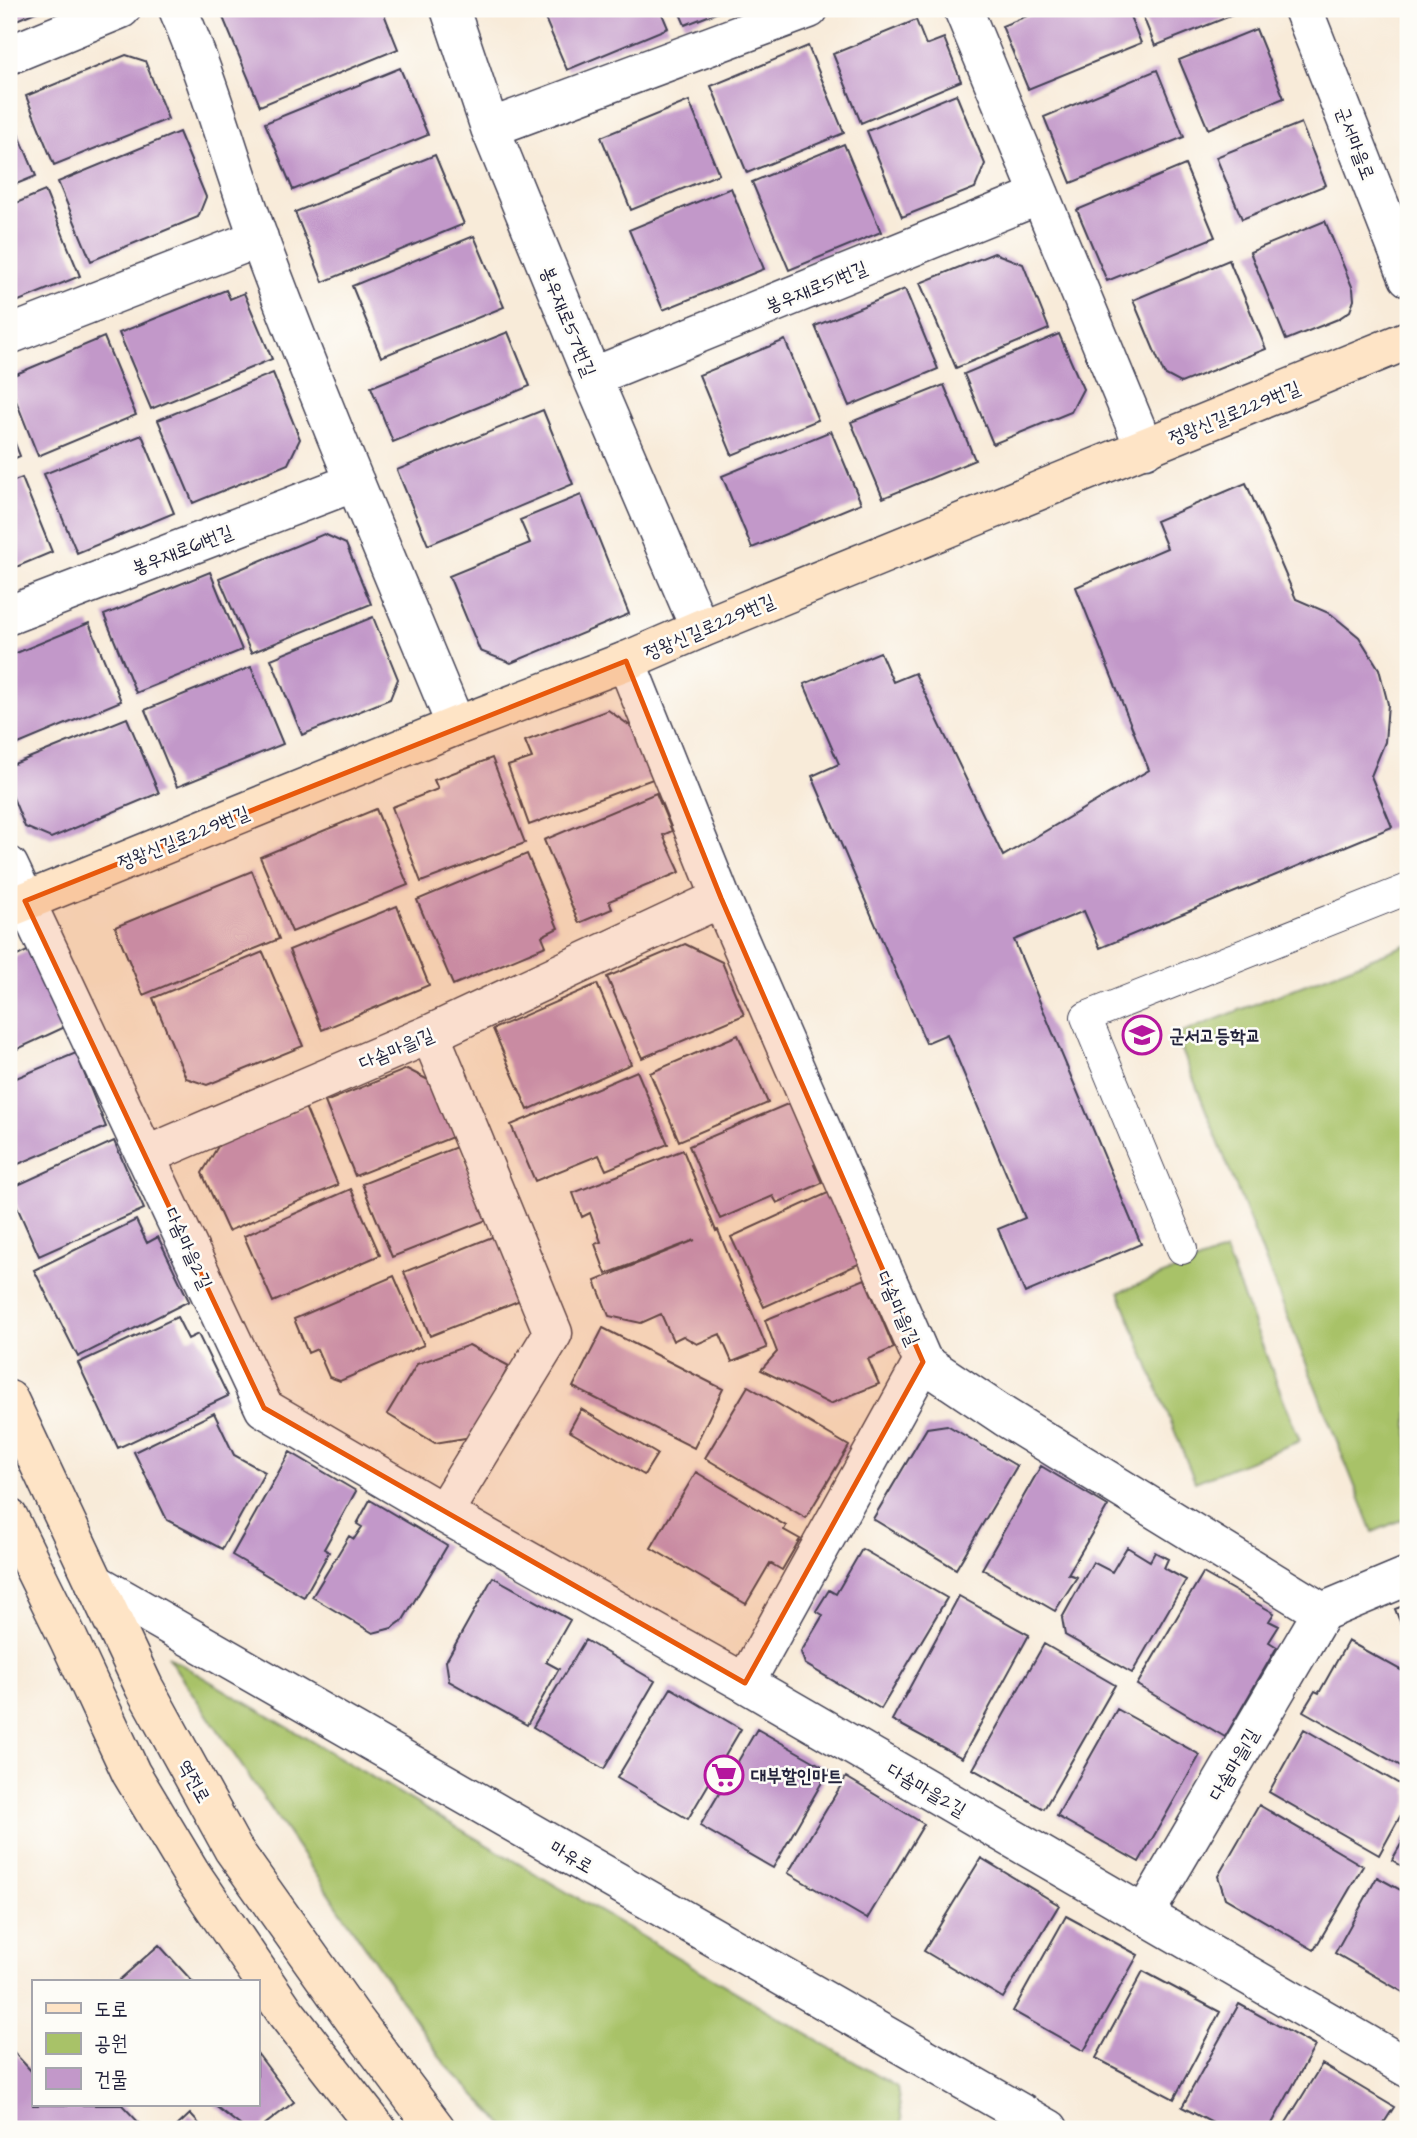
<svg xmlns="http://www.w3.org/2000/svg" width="1417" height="2138" font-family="'Architects Daughter','Poor Story',sans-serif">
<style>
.green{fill:#a8c268;stroke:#657252;stroke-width:2}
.building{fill:#c298c9}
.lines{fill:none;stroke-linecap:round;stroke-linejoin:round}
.lane-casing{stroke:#424053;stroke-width:32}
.street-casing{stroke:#424053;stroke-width:41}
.secondary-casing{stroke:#424053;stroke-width:41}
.lane{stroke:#fff;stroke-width:30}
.street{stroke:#fff;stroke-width:38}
.secondary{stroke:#fee4c6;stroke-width:38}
.marked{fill:#e8590c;fill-opacity:0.2;stroke:#e8590c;stroke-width:5;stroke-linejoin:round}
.labels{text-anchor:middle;stroke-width:5;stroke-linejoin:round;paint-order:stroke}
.street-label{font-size:19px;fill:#22223b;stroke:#fdfcf7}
.poi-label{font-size:19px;font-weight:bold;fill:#22223b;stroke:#fdfcf7;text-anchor:start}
</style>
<rect width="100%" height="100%" fill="#fdfcf7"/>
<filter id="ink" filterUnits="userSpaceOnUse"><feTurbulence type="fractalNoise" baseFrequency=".0143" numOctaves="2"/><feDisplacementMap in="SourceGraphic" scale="14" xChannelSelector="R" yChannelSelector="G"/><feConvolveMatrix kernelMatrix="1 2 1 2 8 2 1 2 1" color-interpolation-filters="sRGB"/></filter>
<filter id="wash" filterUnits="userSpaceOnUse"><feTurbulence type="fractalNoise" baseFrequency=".00686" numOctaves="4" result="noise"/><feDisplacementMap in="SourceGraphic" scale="28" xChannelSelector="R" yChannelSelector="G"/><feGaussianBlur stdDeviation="1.57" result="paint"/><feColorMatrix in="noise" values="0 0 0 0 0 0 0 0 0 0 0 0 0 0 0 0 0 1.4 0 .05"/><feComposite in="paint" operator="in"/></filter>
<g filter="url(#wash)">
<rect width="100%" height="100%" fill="#f8ebd9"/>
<path class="green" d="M1408,944V1517L1373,1532L1176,1035Z
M1225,1251L1300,1441L1195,1482L1119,1292Z
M167,1656L897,2087L903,2129H508L445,2064Z"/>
<g id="blocks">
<path class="building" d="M9,9H43L9,23Z
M225,9H382L398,49L260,106L222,15Z
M541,9H660L668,28L567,70Z
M678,9H726L685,25Z
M1044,9H1127L1141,43L1028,89L1002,26Z
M1140,9H1242L1243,11L1155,46Z
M916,20L926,45L944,38L961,81L861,123L833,54Z
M1256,29L1284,98L1208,129L1179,60Z
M808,46L844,133L747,173L711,86Z
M126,55L145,61L168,119L54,165L26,96Z
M400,68L428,135L293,190L265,123Z
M1157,70L1184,137L1071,183L1044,117Z
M956,94L985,164L975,188L902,217L867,131Z
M689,101L719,174L631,210L601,137Z
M9,111L36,176L9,187Z
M1301,123L1326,185L1242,219L1216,157Z
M179,132L206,197L198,217L91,261L58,182Z
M844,144L881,232L789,270L752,182Z
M435,155L464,224L323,282L295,212Z
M1185,165L1215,237L1107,281L1077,210Z
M731,188L764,269L663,310L629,230Z
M45,191L80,276L9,305V206Z
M1325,221L1353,289L1354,300L1350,311L1338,319L1286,340L1250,252Z
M474,236L504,307L381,357L352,286Z
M994,253L1023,264L1049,329L956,368L920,283Z
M1229,260L1266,349L1181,383L1164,374L1133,300Z
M905,289L938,369L849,406L815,326Z
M226,290L230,299L244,293L272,359L151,409L119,333Z
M508,332L530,386L393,442L371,387Z
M1059,334L1083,389L1071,412L993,444L964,374Z
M104,337L136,415L38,456L9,383V377Z
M785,340L818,420L732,455L699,375Z
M273,373L300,439L288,464L193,503L158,420Z
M944,385L975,460L883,498L851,422Z
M543,410L573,484L428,545L397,470Z
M9,428L20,456L9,461Z
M831,431L861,503L752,548L722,476Z
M142,435L174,513L77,553L44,474Z
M22,478L52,552L9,570V483Z
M1246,483L1296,599L1331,614L1359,637L1379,669L1388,704L1385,742L1371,776L1392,827L1100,948L1084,911L1014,940L1141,1244L1025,1293L998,1229L1025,1218L947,1034L926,1043L812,776L839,764L804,684L880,652L893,682L915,673L1003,856L1149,770L1076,587L1167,548L1156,521Z
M581,495L629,614L511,663L480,651L449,576L530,543L520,520Z
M324,534L346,544L371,604L251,653L219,578Z
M210,572L242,650L136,693L104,615Z
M373,617L398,679L390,699L302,735L271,659Z
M89,623L121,701L9,748V656Z
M251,667L283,744L177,787L145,710Z
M608,710L633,728L653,779L529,825L508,766L532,758L525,741Z
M127,718L159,793L51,838L25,827L9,788V766Z
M492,758L525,843L421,882L392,807L438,789L434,780Z
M656,793L672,831L663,835L680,872L609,901L612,909L579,923L544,840Z
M376,809L408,885L292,932L260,857Z
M527,854L558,928L542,936L546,946L453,985L417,900Z
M252,871L279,939L143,995L115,927Z
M397,906L429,985L322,1030L289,950Z
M685,944L722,962L744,1015L642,1058L607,977Z
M29,950L65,1027L9,1053V960Z
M263,952L303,1046L207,1085L186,1078L153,998Z
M597,984L631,1064L528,1110L493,1029Z
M738,1035L768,1103L679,1141L650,1073Z
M76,1053L106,1127L9,1168V1081Z
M407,1069L434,1083L455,1136L355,1176L325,1102Z
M637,1071L668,1144L606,1170L599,1155L535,1181L511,1125Z
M797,1100L823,1161L814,1165L822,1183L777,1203L773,1196L720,1219L689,1146Z
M305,1107L338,1185L228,1231L202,1173L220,1143Z
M114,1141L144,1209L39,1256L9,1189Z
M459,1146L489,1219L392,1257L362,1184Z
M683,1150L716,1231L718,1230L767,1348L732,1362L720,1334L697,1344L683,1336L673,1341L661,1314L641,1323L609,1316L595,1281L695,1240L606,1274L595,1244L601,1242L590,1213L582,1217L573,1193Z
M351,1189L380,1255L273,1302L244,1236Z
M830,1192L863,1262L764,1307L731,1237Z
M136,1220L147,1243L158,1237L189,1301L78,1357L34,1270Z
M497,1235L523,1299L430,1336L404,1272Z
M394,1276L424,1345L340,1381L329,1377L317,1349L308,1353L294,1319Z
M865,1279L894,1348L868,1359L879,1384L830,1404L761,1370L777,1352L765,1320Z
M177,1317L188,1339L198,1334L228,1396L118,1448L78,1363Z
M603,1328L723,1389L694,1448L573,1387Z
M469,1345L509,1366L471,1437L435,1443L387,1414L417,1364Z
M748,1386L849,1446L806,1518L705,1458Z
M581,1409L657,1454L644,1475L569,1431Z
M214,1413L234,1455L265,1472L222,1549L167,1520L134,1452Z
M947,1425L1017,1466L956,1569L873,1519L927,1428Z
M290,1452L356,1491L324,1549L329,1552L304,1597L232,1555Z
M1041,1466L1108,1506L1068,1574L1077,1577L1055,1611L982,1569Z
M696,1472L786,1526L784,1530L800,1539L782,1570L770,1563L746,1604L651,1548Z
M370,1500L447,1546L403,1620L392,1628L373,1633L312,1597L349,1536L354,1539L362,1527L357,1524Z
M1127,1547L1150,1561L1155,1552L1168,1559L1164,1568L1186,1580L1132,1673L1065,1635L1062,1618L1093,1562L1112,1572Z
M862,1549L947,1598L881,1709L805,1664L801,1652L823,1615L816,1611L829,1590L836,1594Z
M1203,1573L1274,1613L1269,1621L1279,1626L1269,1642L1277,1647L1225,1737L1137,1685Z
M493,1577L570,1620L546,1662L559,1669L527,1725L449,1681L446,1661Z
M959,1596L1029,1635L962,1758L892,1720Z
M1408,1604V1636L1406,1637L1395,1609Z
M585,1640L655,1681L604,1769L533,1727Z
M1348,1641L1408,1674V1770L1303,1711L1315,1691L1319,1693Z
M1044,1644L1115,1685L1044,1809L973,1769Z
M671,1688L741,1729L688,1819L617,1778Z
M1117,1709L1200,1755L1139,1862L1057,1816Z
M757,1729L829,1770L773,1868L700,1826Z
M1304,1729L1408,1789V1802L1379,1855L1269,1792Z
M846,1777L924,1824L867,1919L788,1873Z
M1259,1805L1363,1866L1314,1950L1225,1898L1218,1876Z
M1408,1832V1870L1392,1860Z
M981,1858L1059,1905L1003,1998L924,1951Z
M1377,1877L1408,1894V1995L1335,1953Z
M1066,1916L1138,1955L1084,2051L1013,2011Z
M159,1945L193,1982H117Z
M1143,1971L1220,2012L1174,2099L1096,2058Z
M1239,2004L1315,2046L1269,2129H1224L1182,2107Z
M9,2047L33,2073V2105H122L145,2129H9Z
M257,2053L294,2102L259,2129H245L214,2105H257Z
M1322,2064L1394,2107L1380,2129H1282Z
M190,2114L204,2129H174Z"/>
</g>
</g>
<g filter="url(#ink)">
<use href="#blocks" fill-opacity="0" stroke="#424053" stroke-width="2"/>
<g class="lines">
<defs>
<path id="lane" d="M1182,1249L1086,1017L1408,889"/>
<path id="street" d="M178,9C210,84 231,163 259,239C320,403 389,564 456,726
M450,9L490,128L592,377L700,629
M963,9L1145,449
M1303,9L1408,277
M9,55L121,9
M490,128L809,9
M9,335L259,238
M592,377L1040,195
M9,615L355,482
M626,661L721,898L923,1362L1005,1417L1322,1612L1408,1576
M9,866L264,1408L443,1513L745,1683L1408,2068
M430,1034L553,1333L443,1513
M145,1156L430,1034L721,898
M95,1583L1049,2129
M745,1683L923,1362
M1144,1915L1322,1612"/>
<path id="secondary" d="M9,908L456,726L626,661L700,629L1408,340
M9,1400L144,1687L233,1849L353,2018L436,2129
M9,1518L69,1640L131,1773L191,1873L286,2013L377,2129"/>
</defs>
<use href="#lane" class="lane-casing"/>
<use href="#street" class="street-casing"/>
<use href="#secondary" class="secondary-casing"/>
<use href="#lane" class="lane"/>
<use href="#street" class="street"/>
<use href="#secondary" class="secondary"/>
</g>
</g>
<path class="marked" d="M626,661L721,898L923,1362L745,1683L264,1408L25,901Z"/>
<defs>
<symbol id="school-ring" viewBox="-11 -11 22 22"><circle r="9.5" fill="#fdfcf7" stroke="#b5179e" stroke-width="1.5"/><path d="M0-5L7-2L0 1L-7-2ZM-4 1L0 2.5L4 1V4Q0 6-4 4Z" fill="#b5179e"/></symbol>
<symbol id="supermarket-ring" viewBox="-11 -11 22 22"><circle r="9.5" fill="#fdfcf7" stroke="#b5179e" stroke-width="1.5"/><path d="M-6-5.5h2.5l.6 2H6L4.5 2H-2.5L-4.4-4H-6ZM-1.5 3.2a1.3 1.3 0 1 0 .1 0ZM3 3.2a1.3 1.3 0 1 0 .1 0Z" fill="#b5179e"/></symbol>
</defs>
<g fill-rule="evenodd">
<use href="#school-ring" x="1120" y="1013" width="44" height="44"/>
<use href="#supermarket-ring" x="702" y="1753" width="44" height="44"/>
</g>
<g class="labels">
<g class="street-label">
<text transform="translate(1356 143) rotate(69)" y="7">군서마을로</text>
<text transform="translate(816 286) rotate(-22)" y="7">봉우재로51번길</text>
<text transform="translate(569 321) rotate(68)" y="7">봉우재로57번길</text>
<text transform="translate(1234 412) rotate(-22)" y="7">정왕신길로229번길</text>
<text transform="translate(182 549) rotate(-21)" y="7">봉우재로61번길</text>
<text transform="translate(709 626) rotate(-23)" y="7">정왕신길로229번길</text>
<text transform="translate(183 837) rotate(-22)" y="7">정왕신길로229번길</text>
<text transform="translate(396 1048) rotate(-23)" y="7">다솜마을1길</text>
<text transform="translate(189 1248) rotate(65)" y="7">다솜마을2길</text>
<text transform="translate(899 1308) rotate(66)" y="7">다솜마을1길</text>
<text transform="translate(1233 1764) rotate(-60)" y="7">다솜마을1길</text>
<text transform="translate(195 1781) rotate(61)" y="7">역전로</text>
<text transform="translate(927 1789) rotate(30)" y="7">다솜마을2길</text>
<text transform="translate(572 1856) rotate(30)" y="7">마유로</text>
</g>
<g class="poi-label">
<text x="1169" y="1042">군서고등학교</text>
<text x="751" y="1782">대부할인마트</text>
</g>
</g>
<rect width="1417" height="2138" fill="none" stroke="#fdfcf7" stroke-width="35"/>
<rect x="32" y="1980" width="228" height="126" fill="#fdfcf7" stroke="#a5a5ac" stroke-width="2"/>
<rect x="46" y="2003" width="35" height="10" fill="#fee4c6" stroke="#a5a5ac" stroke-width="2"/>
<text x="94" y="2016" font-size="21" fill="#22223b">도로</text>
<rect x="46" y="2033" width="35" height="21" fill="#a8c268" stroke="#a5a5ac" stroke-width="2"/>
<text x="94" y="2050" font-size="21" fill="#22223b">공원</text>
<rect x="46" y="2068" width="35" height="21" fill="#c298c9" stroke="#a5a5ac" stroke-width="2"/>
<text x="94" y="2086" font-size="21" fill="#22223b">건물</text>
</svg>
